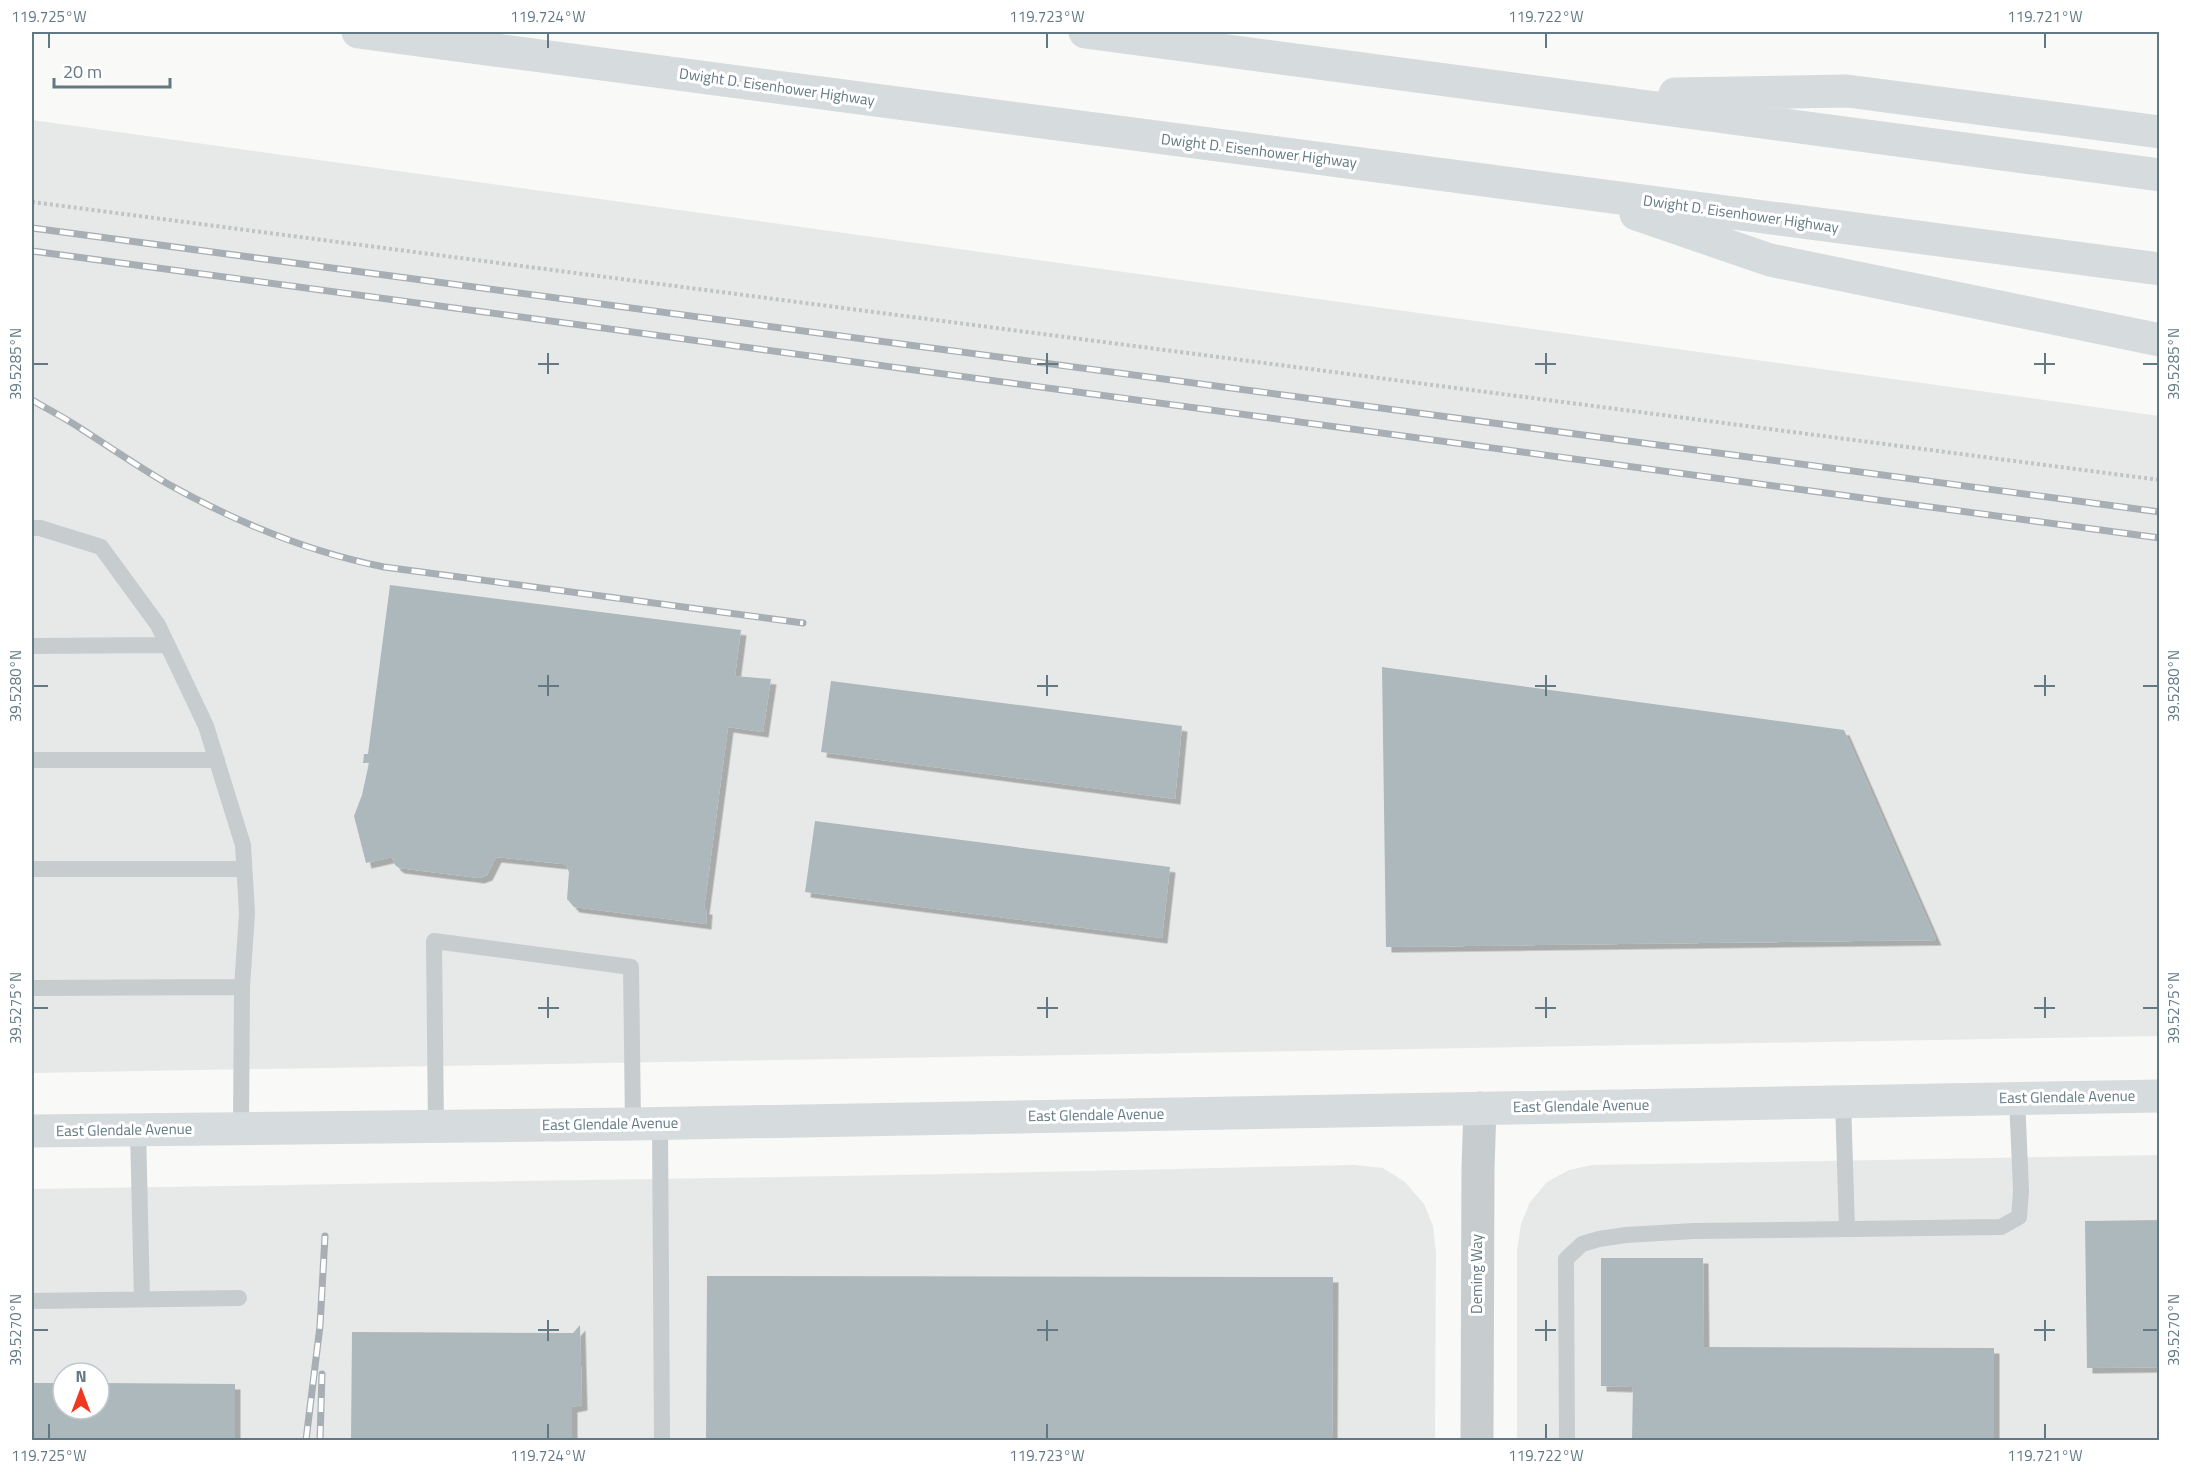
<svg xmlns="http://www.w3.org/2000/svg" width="2191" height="1472" font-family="'Titillium Web',sans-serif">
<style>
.built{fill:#e7e9e8;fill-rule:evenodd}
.building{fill:#adb8bc;filter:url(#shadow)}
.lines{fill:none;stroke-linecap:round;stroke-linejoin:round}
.path{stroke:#c0c4c5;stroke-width:4;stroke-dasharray:3 3;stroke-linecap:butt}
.lane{stroke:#c7cccf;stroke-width:16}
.street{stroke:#c7cccf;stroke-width:33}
.secondary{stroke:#d6dbde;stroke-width:33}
.highway{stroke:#d6dbde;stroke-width:33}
.rail-casing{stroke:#a7afb4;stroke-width:7}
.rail{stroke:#fff;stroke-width:4.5;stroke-dasharray:14;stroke-linecap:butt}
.ticks{fill:none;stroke:#627984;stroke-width:2}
.labels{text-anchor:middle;stroke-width:6;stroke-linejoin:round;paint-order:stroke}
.street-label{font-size:15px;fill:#627984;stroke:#fff}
.neatline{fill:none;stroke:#627984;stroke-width:2}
.ticks-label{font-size:15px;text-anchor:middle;fill:#627984}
</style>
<defs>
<filter id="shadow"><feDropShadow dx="5.5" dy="5.5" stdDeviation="0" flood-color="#0004"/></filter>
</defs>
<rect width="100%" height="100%" fill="#f9f9f7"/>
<path class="built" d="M32,120L2159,416V1036L32,1073Z
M2159,1155V1440H1517V1250L1521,1224L1530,1202L1547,1182L1569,1170L1592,1165Z
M1355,1165L1383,1168L1405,1182L1424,1204L1433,1226L1436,1252L1435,1440H32V1189L899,1175ZM63,1373H99V1409H63Z"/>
<path class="building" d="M390,585L741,630L735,676L771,679L763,732L728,727L704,909H707L706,924L574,907L567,899L569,872L566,865L563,864L496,857L487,875L479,878L399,868L395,865L392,857L366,863L354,816L362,795L369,763H363L364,754H368Z
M1382,667L1844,730L1936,940L1386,947Z
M831,681L1182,726L1175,799L821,752Z
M815,821L1170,867L1162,938L805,892Z
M2160,1220V1367L2087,1368L2085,1221Z
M1601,1258H1703L1704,1347L1994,1348V1440H1632L1633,1387L1601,1386Z
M707,1276L1333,1277L1332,1440H706Z
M580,1325L582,1405L572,1407V1440H351L352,1332L573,1333Z
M32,1383H63V1409H99V1383L235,1384V1440H32Z"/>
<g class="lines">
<path class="path" d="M32,202L2160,480"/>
<path class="lane" d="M32,528H40L101,547L158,625L206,726L243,845L247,913L242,987L32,988
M32,646L167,645
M32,760H217
M32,869H244
M1843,1101L1847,1229
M660,1123L662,1440
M436,1127L434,941L631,967L633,1124
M241,1128L242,987
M138,1130L142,1299
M32,1301L239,1298
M1567,1440L1566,1259L1582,1244L1599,1239L1626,1235L1694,1231L2001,1227L2019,1217L2021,1191L2017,1098"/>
<path class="street" d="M1477,1440L1478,1168L1480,1108"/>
<path class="secondary" d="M32,1131L633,1124L2160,1096"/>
<path class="highway" d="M358,32L2160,269
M1085,32L2160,175
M1675,94L1847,91L2160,132
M1636,214L1770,260L2160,340"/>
<defs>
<path id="rail" d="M32,228L2160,512
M32,251L2160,538
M32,400C49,410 67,419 83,430C111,448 139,467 168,484C236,522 308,552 384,567L803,623
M306,1440L320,1326L325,1236
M320,1440L322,1374"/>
</defs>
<use href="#rail" class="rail-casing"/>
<use href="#rail" class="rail"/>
</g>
<path class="ticks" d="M49,33V48M548,33V48M1047,33V48M1546,33V48M2045,33V48M548,353V374M1047,353V374M1546,353V374M2045,353V374M33,364H48M538,364H559M1037,364H1058M1535,364H1556M2034,364H2055M2143,364H2158M548,675V696M1047,675V696M1546,675V696M2045,675V696M33,686H48M538,686H559M1037,686H1058M1535,686H1556M2034,686H2055M2143,686H2158M548,997V1018M1047,997V1018M1546,997V1018M2045,997V1018M33,1008H48M538,1008H559M1037,1008H1058M1535,1008H1556M2034,1008H2055M2143,1008H2158M548,1320V1341M1047,1320V1341M1546,1320V1341M2045,1320V1341M33,1330H48M538,1330H559M1037,1330H1058M1535,1330H1556M2034,1330H2055M2143,1330H2158M49,1424V1439M548,1424V1439M1047,1424V1439M1546,1424V1439M2045,1424V1439"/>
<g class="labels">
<g class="street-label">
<text transform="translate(777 87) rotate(8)" y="5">Dwight D. Eisenhower Highway</text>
<text transform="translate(1259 151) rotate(7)" y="5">Dwight D. Eisenhower Highway</text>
<text transform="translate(1741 214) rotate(8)" y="5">Dwight D. Eisenhower Highway</text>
<text transform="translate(2067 1097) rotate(-1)" y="5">East Glendale Avenue</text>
<text transform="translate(1581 1106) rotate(-1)" y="5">East Glendale Avenue</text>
<text transform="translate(1096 1115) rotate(-1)" y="5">East Glendale Avenue</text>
<text transform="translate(610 1124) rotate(-1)" y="5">East Glendale Avenue</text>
<text transform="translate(124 1130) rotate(-1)" y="5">East Glendale Avenue</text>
<text transform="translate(1477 1274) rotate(-90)" y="5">Deming Way</text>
</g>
</g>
<rect width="2191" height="1472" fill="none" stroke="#ffffff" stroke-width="66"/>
<g transform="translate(81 1391)"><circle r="28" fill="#ffffff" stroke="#c0c9ce" stroke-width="1.5"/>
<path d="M0-4.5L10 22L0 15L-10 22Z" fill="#f03820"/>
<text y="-9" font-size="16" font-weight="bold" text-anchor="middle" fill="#627984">N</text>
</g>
<path d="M54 78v9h116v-9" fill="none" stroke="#627984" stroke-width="3"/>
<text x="63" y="78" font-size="18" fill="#627984" stroke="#ffffff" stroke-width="4.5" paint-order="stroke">20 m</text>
<rect x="33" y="33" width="2125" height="1406" class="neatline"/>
<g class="ticks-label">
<text x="49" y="22">119.725°W</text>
<text x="548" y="22">119.724°W</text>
<text x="1047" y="22">119.723°W</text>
<text x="1546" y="22">119.722°W</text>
<text x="2045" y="22">119.721°W</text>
<text transform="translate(16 364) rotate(-90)" y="5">39.5285°N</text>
<text transform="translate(2174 364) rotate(-90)" y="5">39.5285°N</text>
<text transform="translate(16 686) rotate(-90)" y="5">39.5280°N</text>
<text transform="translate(2174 686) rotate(-90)" y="5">39.5280°N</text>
<text transform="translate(16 1008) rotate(-90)" y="5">39.5275°N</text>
<text transform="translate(2174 1008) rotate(-90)" y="5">39.5275°N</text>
<text transform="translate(16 1330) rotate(-90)" y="5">39.5270°N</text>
<text transform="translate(2174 1330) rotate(-90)" y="5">39.5270°N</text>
<text x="49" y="1461">119.725°W</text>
<text x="548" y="1461">119.724°W</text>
<text x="1047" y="1461">119.723°W</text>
<text x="1546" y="1461">119.722°W</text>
<text x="2045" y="1461">119.721°W</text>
</g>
</svg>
